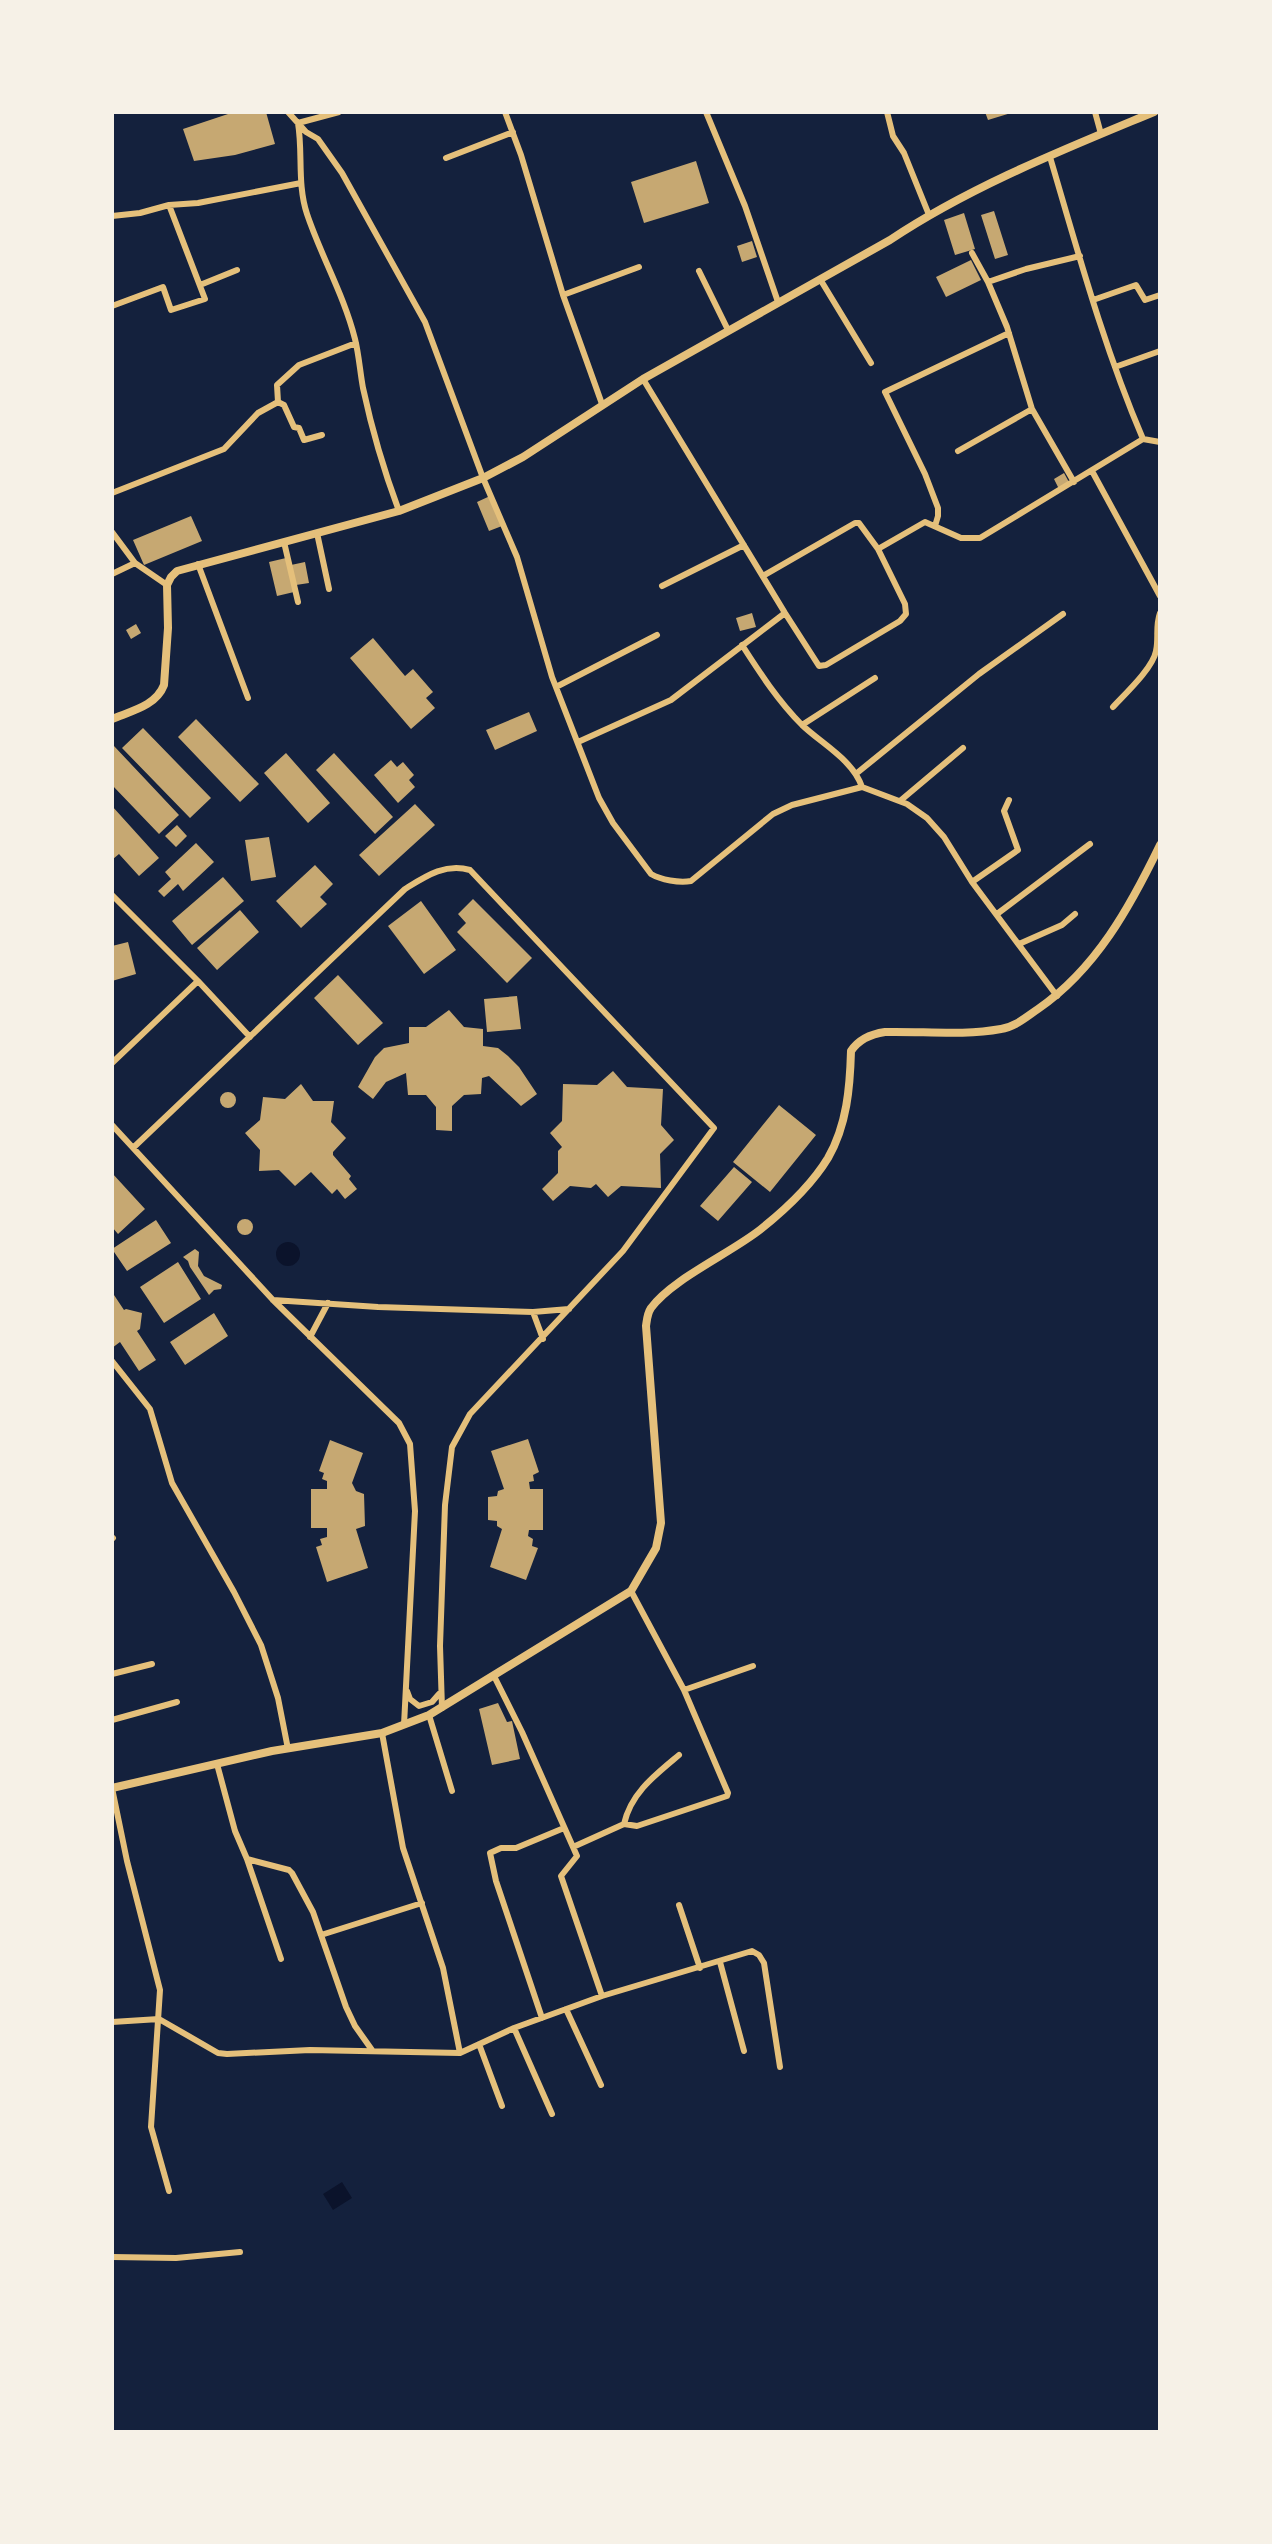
<svg xmlns="http://www.w3.org/2000/svg" width="1272" height="2544" font-family="'Golos Text',sans-serif">
<style>
.water{fill:#0b132b}
.building{fill:#c6a872}
.lines{fill:none;stroke-linecap:round;stroke-linejoin:round}
.minor{stroke:#e5c07b;stroke-width:6}
.secondary{stroke:#e5c07b;stroke-width:8}
</style>
<rect width="100%" height="100%" fill="#14213d"/>
<path class="water" d="M276 1254a12 12 0 1 1 24 0a12 12 0 1 1-24 0Z
M342,2182L352,2198L333,2210L323,2194Z"/>
<path class="building" d="M234,112H266L275,144L235,155L194,161L183,129Z
M985,112H1011V113L988,120Z
M696,161L709,203L644,223L631,182Z
M994,211L1008,255L995,259L981,215Z
M964,213L975,249L955,255L944,220Z
M752,241L757,257L742,262L737,246Z
M971,260L981,280L946,297L936,277Z
M1064,473L1070,484L1059,489L1054,479Z
M490,496L502,526L489,531L477,502Z
M191,516L202,541L144,565L133,540Z
M286,558L294,592L277,596L269,562Z
M305,562L309,583L296,585L291,565Z
M752,613L756,627L740,631L736,618Z
M136,624L141,633L131,639L126,630Z
M373,638L405,676L413,669L433,692L426,698L435,708L411,729L350,658Z
M529,712L537,731L495,750L486,730Z
M196,719L259,784L240,802L178,737Z
M143,728L211,798L190,818L122,748Z
M114,746L179,815L159,834L112,785V749Z
M286,753L330,803L308,823L264,773Z
M334,753L393,817L375,834L316,770Z
M391,760L397,767L403,762L414,775L409,780L415,787L398,803L374,775Z
M415,804L435,825L379,876L359,855Z
M112,806L159,858L139,876L119,854L113,859L112,858Z
M177,825L187,836L176,847L165,836Z
M269,837L276,877L251,881L245,840Z
M196,843L214,862L183,891L178,884L164,897L158,891L171,879L165,872Z
M315,865L333,884L320,897L327,904L301,928L276,901Z
M223,877L244,901L192,945L172,921Z
M473,899L532,958L507,983L457,932L466,923L458,914Z
M421,901L456,950L424,974L388,926Z
M240,910L259,932L217,970L197,948Z
M128,942L136,974L112,981V946Z
M338,975L383,1023L358,1045L314,998Z
M517,996L521,1029L487,1032L484,999Z
M449,1010L464,1027L483,1029V1046L498,1048L508,1056L519,1067L537,1094L521,1106L489,1076L482,1078L481,1094L464,1095L452,1106V1131L436,1130V1107L426,1095H408L406,1073L386,1082L373,1099L358,1087L375,1057L384,1048L409,1043V1027H426Z
M613,1071L627,1087L663,1089L661,1125L674,1140L660,1154L661,1188L621,1186L608,1197L596,1184L591,1188L570,1186L553,1201L542,1189L558,1173V1151L562,1147L550,1133L562,1121L563,1084L597,1085Z
M301,1084L313,1101H334L331,1122L346,1138L333,1152V1155L351,1176L349,1179L357,1189L345,1199L337,1189L332,1194L311,1172L295,1186L279,1170L259,1171L260,1150L245,1133L260,1120L263,1097L285,1099Z
M220 1100a8 8 0 1 1 16 0a8 8 0 1 1-16 0Z
M779,1105L816,1135L770,1192L733,1162Z
M734,1167L752,1182L718,1221L700,1206Z
M112,1173L145,1209L118,1234L112,1227Z
M237 1227a8 8 0 1 1 16 0a8 8 0 1 1-16 0Z
M156,1220L171,1243L127,1271L112,1249Z
M195,1249L199,1252L198,1266L204,1276L222,1285L221,1289L214,1290L209,1295L190,1267L188,1261L183,1257Z
M178,1262L201,1299L164,1323L140,1287Z
M112,1292L124,1310L126,1309L142,1313L140,1329L137,1331L156,1360L139,1371L120,1342L112,1348Z
M214,1313L228,1336L185,1365L170,1342Z
M528,1439L539,1472L533,1475L534,1481L529,1482L530,1489H543V1530H529L528,1536L533,1539L532,1546L538,1548L526,1580L490,1567L502,1529L497,1526V1521L488,1520V1497L497,1496L498,1491L504,1489L491,1451Z
M330,1440L363,1453L352,1483L356,1491L364,1494L365,1526L356,1529L368,1568L327,1582L316,1547L322,1545L320,1539L327,1537V1528H311V1489H327V1481L322,1479L324,1473L319,1471Z
M498,1703L507,1722L512,1721L520,1759L492,1765L479,1709Z"/>
<g class="lines">
<path class="minor" d="M288,112L306,132L318,139L342,173L425,322L483,478L517,557L552,677L599,798L613,823L651,874C661,880 679,883 691,881L773,814L792,805L862,787
M339,112L298,123C303,153 297,184 307,214C321,256 344,295 355,339C359,355 360,372 363,388C372,430 384,471 399,511
M505,112L521,155L563,295L602,404
M706,112L745,206L778,302
M887,112L893,136L904,153L929,215
M1095,112L1101,134
M1050,157C1078,252 1104,348 1143,439
M446,158L513,132
M112,216L140,213L169,205L198,203L301,183
M972,253L988,282L1007,327L1032,409L1074,482
M699,271L728,330
M820,279L871,363
M988,282L1026,269L1080,256
M200,285L237,270
M563,295L639,267
M1093,300L1136,285L1145,300L1160,295
M112,306L163,287L171,310L205,299L169,205
M1115,367L1160,351
M643,379L785,613L819,666L826,665L900,621L906,614L905,604L878,549
M278,402L284,405L294,427L299,428L304,440L322,435
M958,451L1032,409
M1092,471L1160,596
M112,493L224,449L258,413L278,402L277,385L299,365L356,343
M935,526L938,516V508L925,474L885,392L1009,333
M112,532L135,563L167,585
M317,533L329,589
M284,542L298,602
M198,564L248,698
M112,574L135,563
M763,576L855,523H859L878,549L925,522L961,538H980L1143,439L1160,442
M662,586L744,545
M742,645C760,673 778,701 802,725C822,744 853,760 862,787L907,804L927,818L944,837L972,882L1057,996
M556,687L657,635
M1113,707C1125,694 1153,668 1156,651C1159,638 1155,627 1160,613
M802,725L875,678
M578,742L671,700L785,613
M857,773L979,674L1063,614
M900,801L963,748
M972,882L1018,850L1004,811L1009,800
M112,895L198,981L250,1037
M997,914L1090,844
M1019,944L1062,925L1075,914
M112,1063L198,981
M112,1125L273,1300L399,1423L410,1444L415,1511L404,1725
M134,1147L405,889C426,876 445,863 470,870L714,1128L623,1251L470,1414L452,1447L445,1505L440,1646L442,1708
M273,1300L378,1307L533,1312L569,1309
M533,1312L543,1339
M310,1337L328,1303
M112,1361L150,1409L172,1483L234,1592L261,1645L278,1698L288,1749
M112,1539L113,1538
M112,1674L152,1664
M494,1676L522,1732L577,1856L561,1876L602,1996
M684,1690L753,1666
M407,1691L410,1699L419,1706L432,1702L439,1694
M429,1715L452,1791
M112,1720L177,1702
M382,1733L403,1848L443,1968L460,2053
M217,1764L235,1831L247,1859L289,1870L292,1873L313,1912L346,2007L355,2026L372,2050
M112,1788L127,1861L160,1990L151,2127L169,2191
M624,1824C631,1793 655,1775 679,1755
M573,1847L624,1824L637,1826L727,1796L728,1793L684,1690L631,1591
M247,1859L281,1959
M679,1905L700,1968
M321,1935L422,1903
M720,1962L744,2051
M566,2009L601,2085
M542,2018L496,1881L490,1853L501,1848H516L564,1828
M112,2022L159,2019L218,2053L227,2054L310,2050L460,2053L514,2028L602,1996L752,1951L759,1955L764,1963L780,2067
M514,2028L552,2114
M479,2044L502,2106
M112,2257L176,2258L240,2252"/>
<path class="secondary" d="M112,719C131,711 156,706 164,685L168,628L167,585L171,577L177,571L399,511L483,478L523,457L643,379L890,240C971,186 1065,149 1154,112
M112,1788L272,1751L382,1733L429,1715L631,1591L656,1548L661,1523L646,1326C647,1320 647,1314 651,1308C672,1279 731,1253 761,1229C786,1209 811,1186 828,1158C847,1125 850,1087 851,1051C859,1039 871,1034 885,1032C923,1031 963,1036 1001,1029C1015,1027 1026,1017 1038,1009C1096,969 1130,907 1160,845"/>
</g>
<rect width="1272" height="2544" fill="none" stroke="#f6f1e7" stroke-width="228"/>
</svg>
